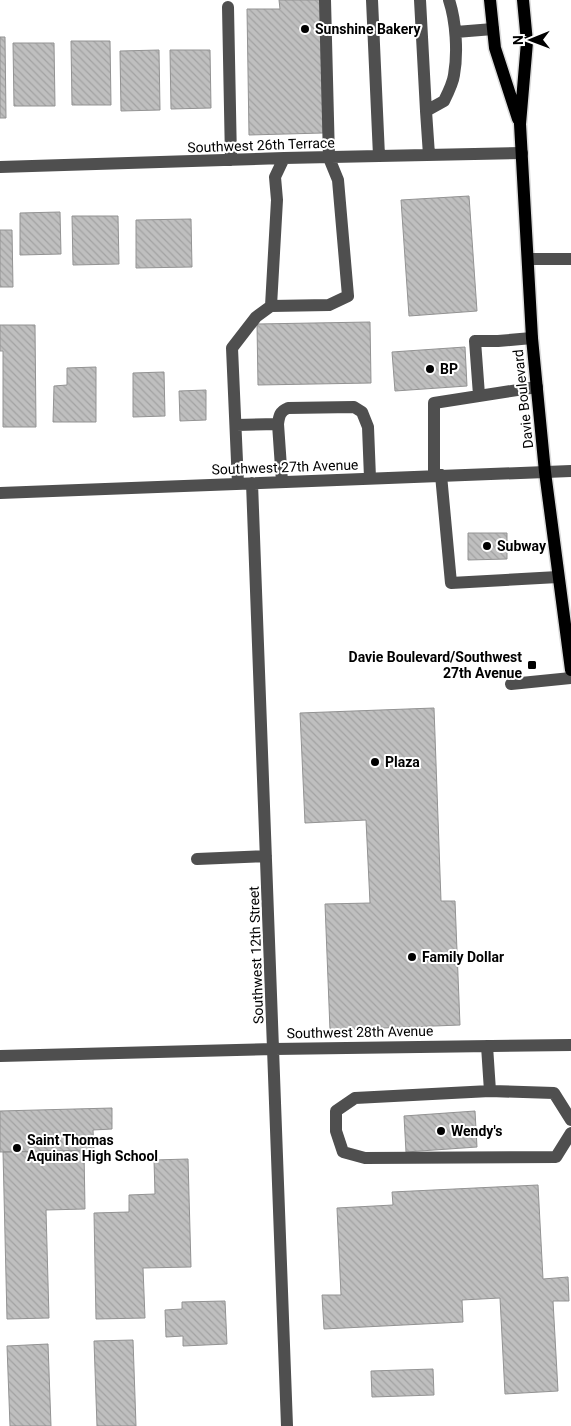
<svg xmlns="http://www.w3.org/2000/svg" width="571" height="1426" font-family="Roboto,sans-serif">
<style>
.building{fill:url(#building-back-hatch);stroke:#939393}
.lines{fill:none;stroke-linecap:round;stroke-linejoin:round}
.major-casing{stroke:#dbdbdb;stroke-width:15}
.minor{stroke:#4f4f4f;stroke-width:12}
.major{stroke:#000;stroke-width:12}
.poi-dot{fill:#000;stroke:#fff;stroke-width:2}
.labels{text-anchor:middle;stroke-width:4;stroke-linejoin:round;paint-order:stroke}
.poi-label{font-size:14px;font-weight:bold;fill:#000;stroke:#fff;text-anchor:start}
.street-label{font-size:14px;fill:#000;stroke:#fff}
</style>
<defs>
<pattern id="building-back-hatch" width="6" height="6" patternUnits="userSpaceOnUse" patternTransform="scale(1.25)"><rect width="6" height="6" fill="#bfbfbf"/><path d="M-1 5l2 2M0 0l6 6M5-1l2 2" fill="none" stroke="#a2a2a2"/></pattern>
</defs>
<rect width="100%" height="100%" fill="#fff"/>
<path class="building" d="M279,0H320L323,133L249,135L247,9H280Z
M0,37H5L6,118H0Z
M71,41H110L111,105H72Z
M13,43H54L55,106H14Z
M159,50L160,110L121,111L120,51Z
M170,50H210L211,108L171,109Z
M469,196L477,311L409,316L401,200Z
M60,212L61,254L20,255V213Z
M72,216H118L119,264L73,265Z
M191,219L192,267L136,268V220Z
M0,230H12L13,287H0Z
M370,322L371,383L258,385L257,324Z
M0,325H35L36,427H3V351H0Z
M465,347L467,386L395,391L392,352Z
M96,367V422H53L54,386L67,385V368Z
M164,372L165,416L133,417V373Z
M206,390V420L180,421L179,391Z
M468,533H507V559L468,560Z
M434,708L441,901H455L460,1025L330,1030L325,904L370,903L366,820L305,823L300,713Z
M112,1108V1129L93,1130L94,1150L0,1152V1111Z
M475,1111L477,1147L406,1152L404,1116Z
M84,1151L85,1209L46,1210L49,1318L7,1319L3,1152Z
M188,1159L191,1267L143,1268L145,1318L96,1319L94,1213L129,1212V1195L155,1194L154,1160Z
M538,1185L543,1279L568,1277L569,1301H553L558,1391L505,1394L500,1298L462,1300L463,1322L324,1329L322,1295H341L337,1208L393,1205L392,1192Z
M225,1301L227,1344L183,1346V1336L166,1337L165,1310L182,1309V1302Z
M133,1340L136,1426H97L94,1341Z
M48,1344L51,1426H10L7,1346Z
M433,1369L434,1395L372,1397L371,1371Z"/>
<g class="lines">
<defs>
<path id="major" d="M490,0L495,48L518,119
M523,0L527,42L520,124L532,338L545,472L571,670"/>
</defs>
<use href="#major" class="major-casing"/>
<path class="minor" d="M372,0L379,156
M420,0L426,111
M228,7L231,160
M456,32L493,29
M429,155L426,111L444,101C448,93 453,83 454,75C458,53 456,21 449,0
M284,158L275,177L277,200L271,306L329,305L348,296L338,180L329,158L325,0
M0,167L284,158L522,153
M528,259H571
M479,395L475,341H498L532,338
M236,425L278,424
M441,475L451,583L558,577
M434,476V403L537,387
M282,482L278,424C279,416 280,411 288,408L354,407L362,412L368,427L370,478
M252,483L287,1426
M238,484L232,348L256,317L271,306
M0,493L571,471
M511,684L571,678
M197,859L266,856
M487,1046L490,1091
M0,1056L274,1049L571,1045
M571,1120L554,1093L490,1091L355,1098L336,1111V1131L343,1152L365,1158L556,1157L571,1133"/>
<use href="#major" class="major"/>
</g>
<g class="poi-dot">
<circle cx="305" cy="29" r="5"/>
<circle cx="430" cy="369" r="5"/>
<circle cx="487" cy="546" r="5"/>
<rect x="527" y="660" width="10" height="10" rx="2.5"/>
<circle cx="375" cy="762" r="5"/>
<circle cx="412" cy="957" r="5"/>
<circle cx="441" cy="1131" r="5"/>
<circle cx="17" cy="1148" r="5"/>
</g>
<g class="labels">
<g class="poi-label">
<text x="315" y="34">Sunshine Bakery</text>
<text x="440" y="374">BP</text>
<text x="497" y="551">Subway</text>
<text x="522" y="662" text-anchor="end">Davie Boulevard/Southwest<tspan x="522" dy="16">27th Avenue</tspan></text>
<text x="385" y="767">Plaza</text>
<text x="422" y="962">Family Dollar</text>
<text x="451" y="1136">Wendy's</text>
<text x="27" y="1145">Saint Thomas<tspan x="27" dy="16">Aquinas High School</tspan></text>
</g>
<g class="street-label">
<text transform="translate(261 145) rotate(-2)" y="5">Southwest 26th Terrace</text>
<text transform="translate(523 399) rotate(-96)" y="5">Davie Boulevard</text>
<text transform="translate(285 467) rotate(-2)" y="5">Southwest 27th Avenue</text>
<text transform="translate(256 955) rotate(-92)" y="5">Southwest 12th Street</text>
<text transform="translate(360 1032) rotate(-1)" y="5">Southwest 28th Avenue</text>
</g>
</g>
<g transform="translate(531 40) rotate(269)" stroke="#ffffff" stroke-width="4" paint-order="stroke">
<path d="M0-4L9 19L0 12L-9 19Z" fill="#000000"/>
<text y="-8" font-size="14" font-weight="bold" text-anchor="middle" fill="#000000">N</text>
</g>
</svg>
